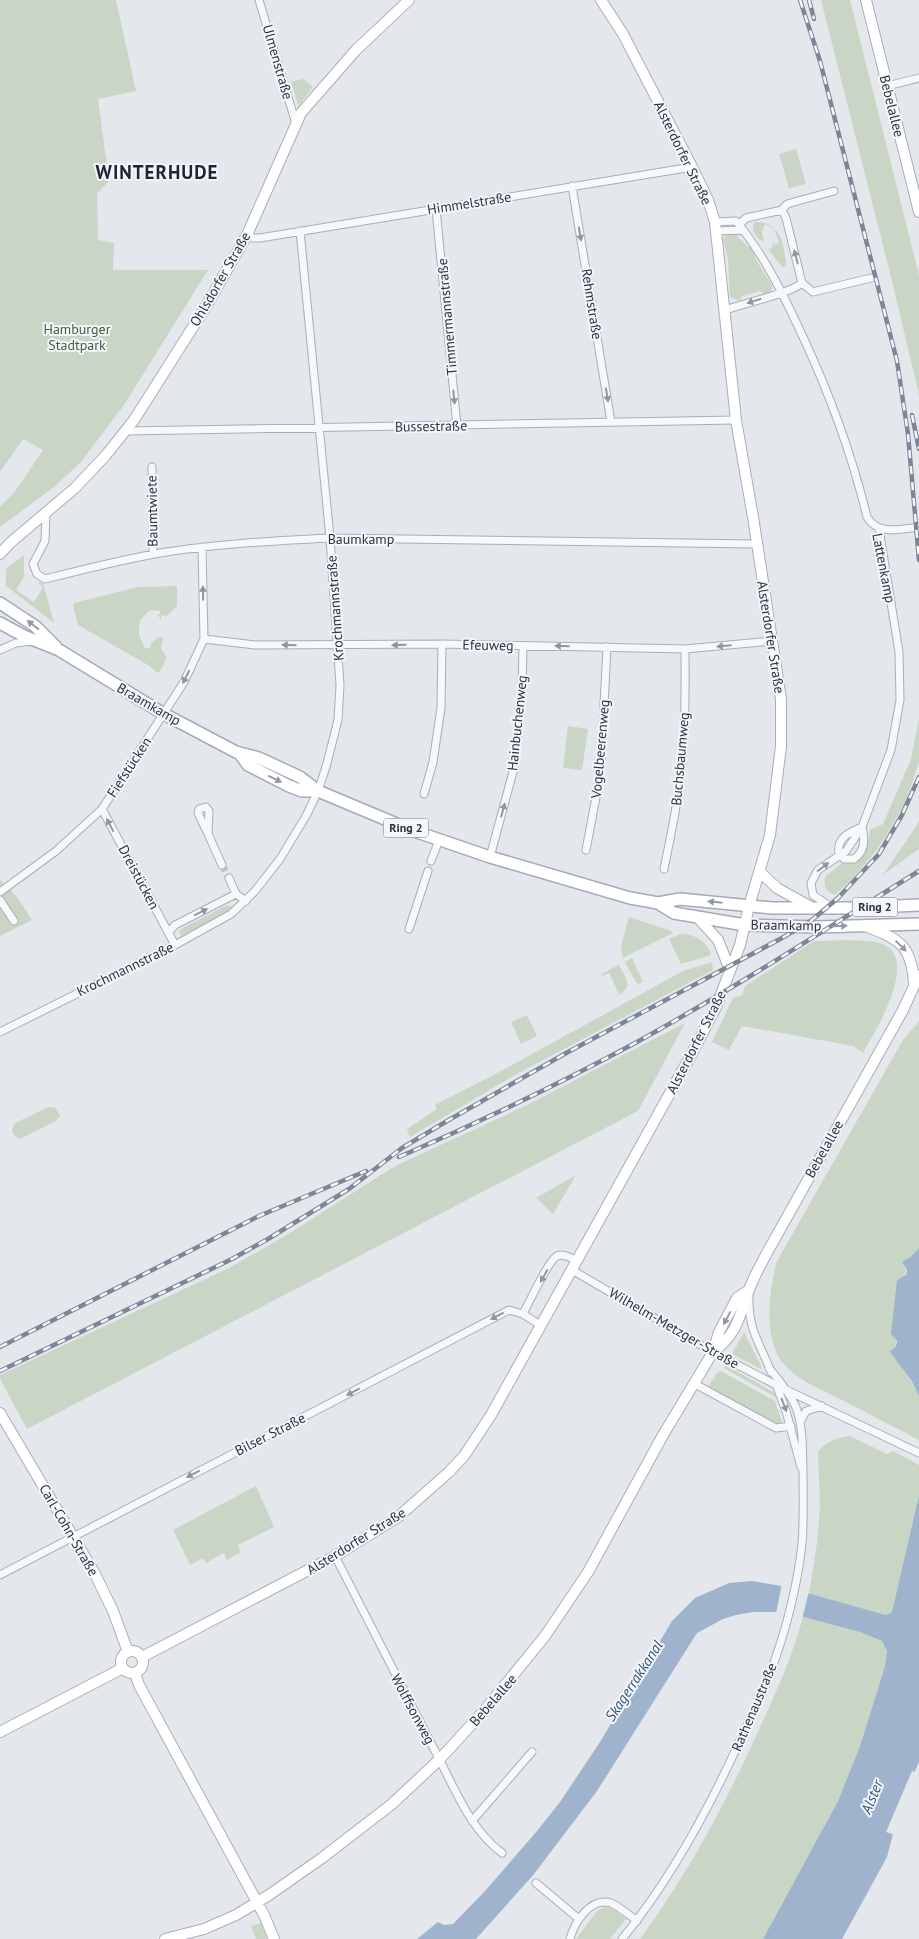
<svg xmlns="http://www.w3.org/2000/svg" width="919" height="1939" font-family="'PT Sans',sans-serif">
<style>
.green{fill:#c9d6c5}
.water{fill:#9fb4cc}
.pier{fill:#e4e7ec}
.lines{fill:none;stroke-linecap:round;stroke-linejoin:round}
.street-tunnel{stroke:#bfc3cb;stroke-width:7;stroke-dasharray:7 3.5;stroke-linecap:butt}
.street-casing{stroke:#a9aeb7;stroke-width:9}
.secondary-casing{stroke:#a9aeb7;stroke-width:12}
.primary-casing{stroke:#a3abb8;stroke-width:14}
.street{stroke:#f7f8fa;stroke-width:7}
.secondary{stroke:#fff;stroke-width:10}
.primary{stroke:#fff;stroke-width:11}
.rail-casing{stroke:#7d8696;stroke-width:4.5}
.rail{stroke:#f4f6f9;stroke-width:2.5;stroke-dasharray:8;stroke-linecap:butt}
.oneway{fill:#9196a0}
.oneway2{fill:#959aa2}
.labels{text-anchor:middle;stroke-width:4;stroke-linejoin:round;paint-order:stroke}
.shield{fill:#f4f6f9;stroke:#676e7b;stroke-width:1}
.shield-label{font-size:12px;font-weight:bold;fill:#2b3445}
.street-label{font-size:14px;fill:#2b3445;stroke:#f4f6f9}
.park-label{font-size:14px;fill:#3f6138;stroke:#f4f6f9}
.water-label{font-size:15px;font-style:italic;fill:#34527a;stroke:#f4f6f9}
.district-label{font-size:19px;font-weight:bold;letter-spacing:1px;fill:#1d2536;stroke:#f4f6f9}
</style>
<rect width="100%" height="100%" fill="#e4e7ec"/>
<path class="green" d="M0,0H116L136,91L98,99L109,181L97,193L98,240L114,243L113,270H208L124,405L81,462L54,487L0,527V507L16,490L43,450L23,439L0,472Z
M821,0H850L919,275V395L892,281Z
M303,79L313,87L300,104H298L291,82Z
M796,149L806,184L789,188L779,154Z
M755,222C780,221 785,245 786,266L783,268L769,250L773,247L772,244L773,243L775,245L779,242L774,229L765,224L762,232L764,242C756,238 753,234 753,225Z
M731,233H738V237L748,247H752L756,260L772,285C773,290 770,293 765,295L760,291L742,296L740,299L742,302L730,297L728,258L723,240L725,236Z
M24,555V573L25,575L16,590L34,602L43,587L38,584L40,582L43,583L54,623L6,586V569Z
M177,586V606L167,616L161,615V621L158,614H160V611L150,610L141,619L139,626V635L145,648H150L151,644L158,637L163,638L161,648L167,658L160,671L158,673L148,665L78,625L73,605L74,603L138,587Z
M919,718V762L905,804L877,850L852,879L835,895C825,891 824,887 825,877L842,863C866,865 867,850 870,830L883,824L911,759Z
M568,726L588,729L582,770L563,768Z
M919,820V849L883,875L917,825Z
M0,880L17,897L32,920L0,936Z
M227,905L232,907L220,916L181,936L179,930Z
M629,917L671,931L673,933L623,958L621,946Z
M680,934C695,934 707,941 711,955L681,964L669,939Z
M814,941C833,941 866,938 883,944C919,960 877,1028 863,1053L853,1046L742,1026L729,1050L712,1042L733,998L742,995L745,986Z
M632,958L643,982L639,984L636,982L625,962Z
M712,962L713,970L517,1074L410,1137L407,1129L437,1109L435,1105L503,1070L683,971Z
M619,965C627,980 634,988 615,997L619,994L609,973L602,976L601,974Z
M527,1015L537,1036L521,1044L511,1022Z
M919,1021V1248L905,1261C905,1269 908,1272 902,1279L894,1336C897,1341 897,1345 893,1350L919,1396V1440C894,1427 869,1414 844,1401C823,1390 797,1381 782,1362C763,1336 769,1290 777,1261L903,1040Z
M685,1023L638,1111L27,1429L0,1379V1375L229,1268L285,1236L395,1166L525,1106Z
M49,1107L56,1108L60,1116L56,1121L22,1138C16,1139 13,1135 12,1130L15,1123Z
M576,1175L553,1214L536,1198Z
M744,1332L761,1366V1369L732,1354Z
M725,1365L775,1393L777,1398L724,1368Z
M721,1371L775,1401L782,1422L777,1424L772,1423L711,1389L708,1387L717,1373Z
M850,1436L887,1454L893,1451L919,1465V1495L892,1612L886,1615L809,1594L817,1543L820,1508L818,1451C828,1441 836,1438 850,1436Z
M256,1486L274,1527L238,1545L241,1552L227,1560L224,1553L206,1563L203,1558L190,1565L173,1530Z
M803,1617L860,1632L882,1641L887,1651L885,1666L860,1746L838,1801L763,1939H640C687,1875 724,1807 757,1734C775,1695 792,1657 803,1617Z
M605,1907L612,1908L626,1919L610,1939H576L597,1911Z
M261,1923L267,1939H256L251,1926Z"/>
<path class="water" d="M919,1248V1396L911,1380L890,1352L896,1346L897,1341L891,1334L897,1280L906,1275L907,1270L902,1262L910,1257Z
M919,1495V1762L901,1803L887,1857L842,1939H763L838,1801L860,1746L885,1666L887,1651L882,1641L860,1632L803,1617L776,1612H753L736,1615L723,1619L697,1633L597,1791L534,1874L476,1939H417L438,1922L444,1925L453,1924L485,1891L537,1831L560,1802L600,1742L672,1621L695,1598L729,1583L752,1581L782,1586L886,1615L892,1612Z"/>
<path class="pier" d="M782,1583L809,1591L802,1619L776,1614Z
M912,1771L917,1773L904,1804L895,1835L886,1832Z"/>
<g class="lines">
<path class="street-tunnel" d="M222,865L229,878"/>
<defs>
<path id="street" d="M259,0L296,124
M887,86L919,78
M572,186L611,422
M436,209L457,426
M782,210L787,204L834,191
M715,222L736,221C765,256 784,296 803,337C830,395 852,455 867,517C878,536 901,529 919,527
M717,231L743,230
M247,235L253,238H260L692,167
M802,283L813,292L871,278
M725,310C741,304 792,293 802,283L786,218L782,210L746,218L739,225
M126,431L736,420
M152,467L153,554
M46,513L45,541L33,564L37,574L45,579C81,570 117,561 154,554C212,544 271,541 330,538L756,544
M204,639L255,645L442,644L685,649L773,641
M0,650L16,643L33,641
M424,794L433,762L441,708L442,644
M102,809L175,945
M862,827C865,839 865,852 854,859H844L839,853C836,838 850,832 862,827Z
M208,834L198,813L199,809L206,807L209,811L208,834L222,865
M586,850L597,792L601,763L607,647
M490,857L514,768L522,694L523,646
M431,861L439,840
M664,869C671,834 679,799 682,763C686,725 685,687 685,649
M229,878L236,894L246,901
M0,892L56,851L102,809L184,682L204,639L202,547
M0,900L14,921
M831,907L813,895L811,883L818,870L846,851L862,827L891,750L900,700L899,652L879,529
M409,929L428,871
M169,932L175,925L236,894
M0,1032L175,945L231,914L255,891L280,859L306,816L318,791L326,767L338,720L340,685L330,538L300,231
M572,1270L713,1352L776,1385L919,1453
M749,1297C748,1330 760,1343 771,1372
M523,1314C529,1303 548,1261 557,1256C563,1253 571,1258 576,1260
M695,1384L776,1428L791,1426
M776,1384L786,1411L801,1467
M800,1422L806,1411L822,1406
M335,1556C368,1621 401,1685 434,1749C453,1784 469,1829 502,1853
M0,1575L509,1310L523,1314L540,1325
M472,1821L532,1752
M536,1883L579,1919
M570,1939C574,1923 590,1897 611,1903C620,1907 629,1915 637,1921
M622,1939C672,1878 709,1809 741,1738C750,1718 761,1699 768,1679C784,1637 797,1589 802,1544C804,1520 803,1496 803,1472C802,1450 804,1426 795,1405C788,1391 779,1380 769,1368"/>
<path id="secondary" d="M866,0L919,212
M0,554L10,543L75,488L106,455L134,420L205,308L247,235L301,113L356,50L409,0
M760,872L777,888L811,907
M698,918L718,940L730,970
M865,926C899,939 912,945 914,984
M713,1352C739,1332 738,1318 749,1290C754,1276 761,1264 768,1251L903,1010L919,975
M0,1413L95,1574L113,1611L128,1652
M121 1662a11 11 0 1 1 22 0a11 11 0 1 1-22 0Z
M142,1657L335,1556L398,1517L449,1472L464,1456L491,1415L690,1057L716,1007L740,945L749,906L770,835L781,746V699L753,517L736,420L715,222L708,200L692,167L623,34L601,0
M135,1673L139,1685L264,1915L274,1939
M0,1732L123,1668
M165,1939L204,1929L236,1915L269,1895L322,1858L392,1804L440,1759L483,1712L545,1636L588,1572L663,1435L713,1352L719,1332L737,1298L749,1290"/>
<path id="primary" d="M0,603L35,626L56,647
M0,623L24,636L59,650L164,714L236,752L259,758L300,777L318,791L411,830L490,857L630,898L658,903L680,899L772,908H851L919,905
M240,754L248,765L289,786L302,791H318
M658,903L674,913L745,925L818,927L919,924"/>
</defs>
<use href="#street" class="street-casing"/>
<use href="#secondary" class="secondary-casing"/>
<use href="#primary" class="primary-casing"/>
<use href="#street" class="street"/>
<use href="#secondary" class="secondary"/>
<use href="#primary" class="primary"/>
<defs>
<path id="rail" d="M800,0L820,61L897,361L908,434L919,560
M809,0L814,19
M912,415L919,449
M399,1157C480,1122 559,1084 637,1042C733,989 826,929 919,871
M0,1347L259,1216L366,1171
M0,1371L232,1259L268,1239L349,1189L402,1148L447,1121L568,1052L782,938L812,920L838,898L879,854L902,815L919,777"/>
</defs>
<use href="#rail" class="rail-casing"/>
<use href="#rail" class="rail"/>
</g>
<defs><path id="oneway-solid" d="M-6-.8H1V-3.2L6.5 0L1 3.2V.8H-6Z" transform="scale(1.25)"/></defs>
<g class="oneway">
<use href="#oneway-solid" transform="translate(580 234) rotate(81)"/>
<use href="#oneway-solid" transform="translate(796 257) rotate(-104)"/>
<use href="#oneway-solid" transform="translate(754 301) rotate(163)"/>
<use href="#oneway-solid" transform="translate(607 395) rotate(81)"/>
<use href="#oneway-solid" transform="translate(454 397) rotate(84)"/>
<use href="#oneway-solid" transform="translate(203 593) rotate(-91)"/>
<use href="#oneway-solid" transform="translate(289 645) rotate(-179)"/>
<use href="#oneway-solid" transform="translate(399 645) rotate(179)"/>
<use href="#oneway-solid" transform="translate(562 646) rotate(-179)"/>
<use href="#oneway-solid" transform="translate(724 646) rotate(175)"/>
<use href="#oneway-solid" transform="translate(186 677) rotate(117)"/>
<use href="#oneway-solid" transform="translate(503 810) rotate(-75)"/>
<use href="#oneway-solid" transform="translate(110 825) rotate(-118)"/>
<use href="#oneway-solid" transform="translate(823 867) rotate(-37)"/>
<use href="#oneway-solid" transform="translate(201 912) rotate(-26)"/>
<use href="#oneway-solid" transform="translate(544 1276) rotate(119)"/>
<use href="#oneway-solid" transform="translate(497 1316) rotate(153)"/>
<use href="#oneway-solid" transform="translate(353 1392) rotate(152)"/>
<use href="#oneway-solid" transform="translate(784 1405) rotate(69)"/>
<use href="#oneway-solid" transform="translate(193 1474) rotate(153)"/>
</g>
<g class="oneway2">
<use href="#oneway-solid" transform="translate(33 625) rotate(-143)"/>
<use href="#oneway-solid" transform="translate(275 779) rotate(26)"/>
<use href="#oneway-solid" transform="translate(715 902) rotate(-174)"/>
<use href="#oneway-solid" transform="translate(840 926) rotate(-2)"/>
<use href="#oneway-solid" transform="translate(901 946) rotate(45)"/>
<use href="#oneway-solid" transform="translate(727 1318) rotate(118)"/>
</g>
<g class="labels">
<g class="shield">
<rect x="383.5" y="818.5" width="45" height="19" rx="4"/>
<rect x="852.5" y="897.5" width="45" height="19" rx="4"/>
</g>
<g class="shield-label">
<text x="406" y="832">Ring 2</text>
<text x="875" y="911">Ring 2</text>
</g>
<g class="street-label">
<text transform="translate(278 62) rotate(74)" y="5">Ulmenstraße</text>
<text transform="translate(892 106) rotate(76)" y="5">Bebelallee</text>
<text transform="translate(683 153) rotate(64)" y="5">Alsterdorfer Straße</text>
<text transform="translate(469 203) rotate(-9)" y="5">Himmelstraße</text>
<text transform="translate(220 279) rotate(-60)" y="5">Ohlsdorfer Straße</text>
<text transform="translate(592 304) rotate(81)" y="5">Rehmstraße</text>
<text transform="translate(447 317) rotate(-95)" y="5">Timmermannstraße</text>
<text transform="translate(431 426) rotate(-1)" y="5">Bussestraße</text>
<text transform="translate(152 511) rotate(-91)" y="5">Baumtwiete</text>
<text x="361" y="544">Baumkamp</text>
<text transform="translate(884 568) rotate(79)" y="5">Lattenkamp</text>
<text transform="translate(335 608) rotate(-94)" y="5">Krochmannstraße</text>
<text transform="translate(771 637) rotate(81)" y="5">Alsterdorfer Straße</text>
<text transform="translate(488 645) rotate(1)" y="5">Efeuweg</text>
<text transform="translate(149 704) rotate(30)" y="5">Braamkamp</text>
<text transform="translate(517 723) rotate(-84)" y="5">Hainbuchenweg</text>
<text transform="translate(600 749) rotate(-85)" y="5">Vogelbeerenweg</text>
<text transform="translate(680 759) rotate(-85)" y="5">Buchsbaumweg</text>
<text transform="translate(129 767) rotate(-57)" y="5">Fiefstücken</text>
<text transform="translate(139 877) rotate(62)" y="5">Dreistücken</text>
<text transform="translate(786 925) rotate(1)" y="5">Braamkamp</text>
<text transform="translate(125 969) rotate(-26)" y="5">Krochmannstraße</text>
<text transform="translate(696 1042) rotate(-63)" y="5">Alsterdorfer Straße</text>
<text transform="translate(824 1149) rotate(-61)" y="5">Bebelallee</text>
<text transform="translate(674 1328) rotate(30)" y="5">Wilhelm-Metzger-Straße</text>
<text transform="translate(270 1434) rotate(-27)" y="5">Bilser Straße</text>
<text transform="translate(69 1530) rotate(60)" y="5">Carl-Cohn-Straße</text>
<text transform="translate(356 1541) rotate(-32)" y="5">Alsterdorfer Straße</text>
<text transform="translate(493 1700) rotate(-49)" y="5">Bebelallee</text>
<text transform="translate(754 1707) rotate(-67)" y="5">Rathenaustraße</text>
<text transform="translate(413 1709) rotate(62)" y="5">Wolffsonweg</text>
</g>
<g class="park-label">
<text x="77" y="334">Hamburger<tspan x="77" dy="16">Stadtpark</tspan></text>
</g>
<g class="water-label">
<text transform="translate(634 1681) rotate(-57)" y="5">Skagerrakkanal</text>
<text transform="translate(872 1797) rotate(-68)" y="5">Alster</text>
</g>
<g class="district-label">
<text x="157" y="179">WINTERHUDE</text>
</g>
</g>
</svg>
